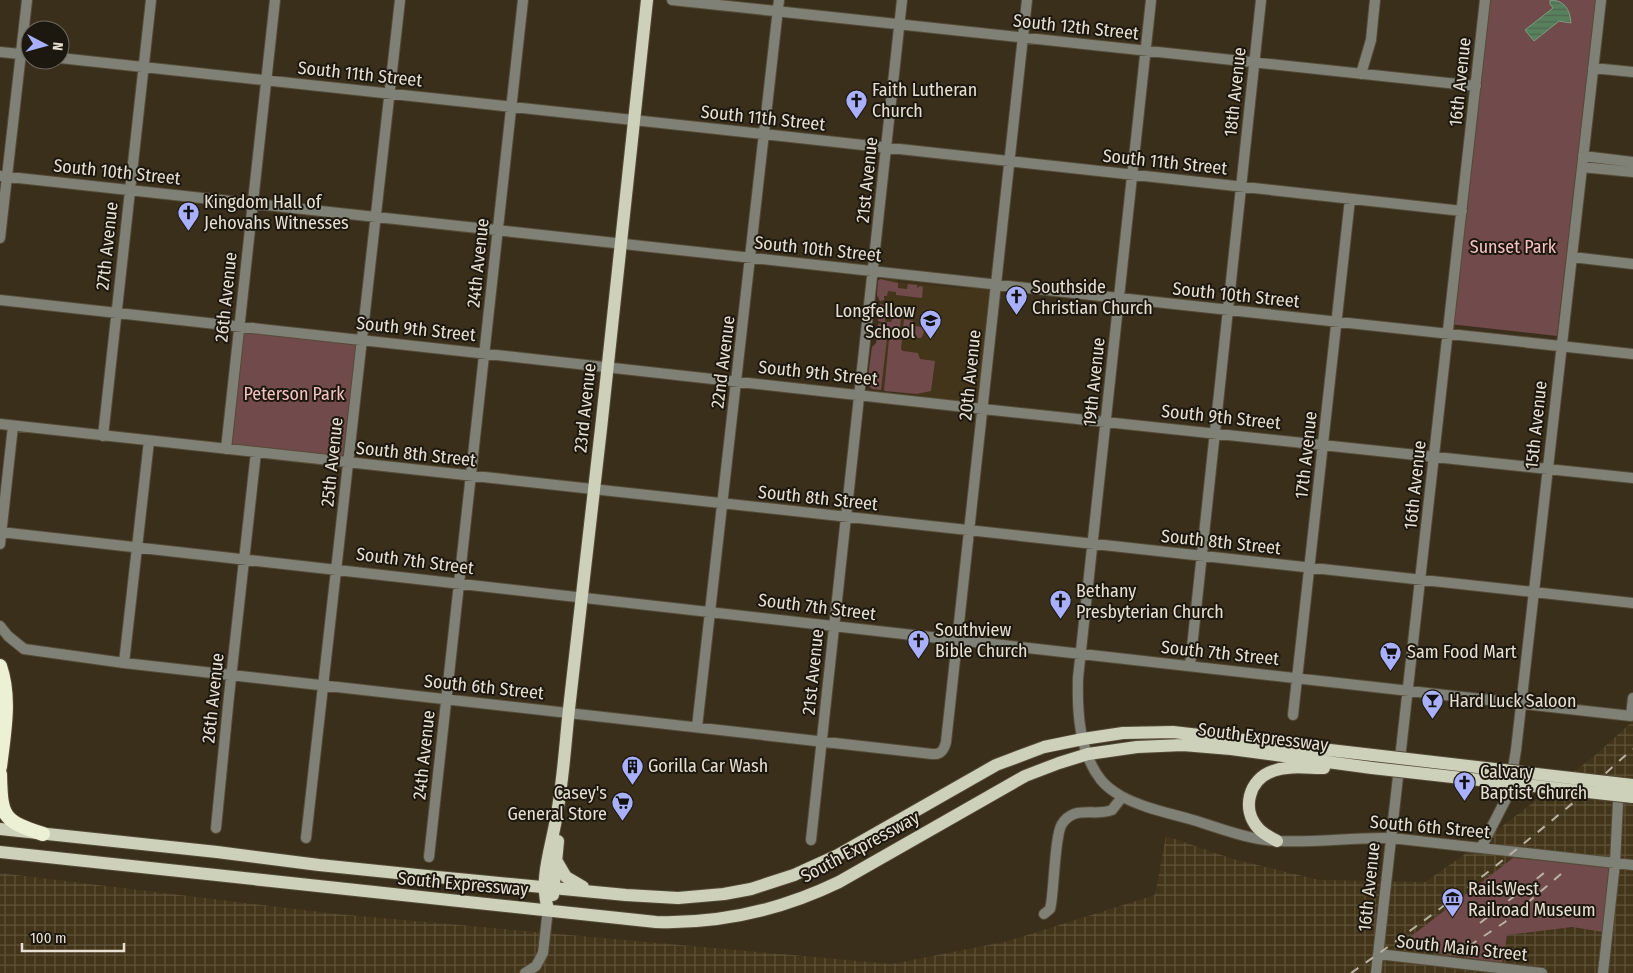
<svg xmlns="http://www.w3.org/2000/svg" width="1633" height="973" font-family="'Fira Sans Condensed',sans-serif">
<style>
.built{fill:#433519}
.industrial{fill:url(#industrial-grid)}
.green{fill:#714a4b}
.water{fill:url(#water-rules);stroke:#829c80}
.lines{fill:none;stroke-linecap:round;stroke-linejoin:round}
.minor-casing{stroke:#564b38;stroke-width:12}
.major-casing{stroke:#564b38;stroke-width:14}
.highway-casing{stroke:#564b38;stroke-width:16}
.minor{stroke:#7f8176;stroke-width:10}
.major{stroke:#cdd1ba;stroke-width:12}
.highway{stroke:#ecf1d5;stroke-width:14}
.rail{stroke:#b9b1a2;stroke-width:2;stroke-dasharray:9 9;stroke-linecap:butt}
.major-bridge-casing{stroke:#564b38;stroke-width:14;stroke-linecap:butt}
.major-bridge{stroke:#cdd1ba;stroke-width:12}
.labels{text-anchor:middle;stroke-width:4;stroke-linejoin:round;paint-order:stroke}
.street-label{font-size:18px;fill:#e6dfd2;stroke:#1d180f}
.poi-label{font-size:18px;fill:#e6dfd2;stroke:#1d180f;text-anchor:start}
.park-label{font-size:18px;fill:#f6c2c3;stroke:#1d180f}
</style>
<defs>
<pattern id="industrial-grid" width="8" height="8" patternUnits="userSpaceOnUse" patternTransform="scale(1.25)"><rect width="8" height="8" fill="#433519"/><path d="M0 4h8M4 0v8" fill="none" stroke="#5e523a"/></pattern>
<pattern id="water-rules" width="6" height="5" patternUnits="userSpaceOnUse" patternTransform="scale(1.25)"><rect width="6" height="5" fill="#57805d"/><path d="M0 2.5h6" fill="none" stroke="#506851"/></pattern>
</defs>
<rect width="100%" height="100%" fill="#3a2f1b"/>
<path class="built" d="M883,277L896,278L898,282L970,289L973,286L990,290L991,294L980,399L978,401L975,403L872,389L867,384L872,347L876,343L877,337L880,301L877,295L878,281Z"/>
<path class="industrial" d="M1633,721V973H0V873L337,914L892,964L1008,941L1155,895L1166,836L1233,859L1319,880L1425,882L1465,854L1592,758Z"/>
<path class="green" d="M1490,0H1596L1557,336L1449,324L1461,218L1467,212Z
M880,279L898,283V288L907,289L908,284L917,285V288L920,286L923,287L922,298L896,295V292L888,291L887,296H884V300L880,301L877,295L878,281Z
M880,304L886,305L885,320L886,322H891L893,318L901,319L899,336L877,334L878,324H882V322L878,321Z
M904,319L913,321L915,326L922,327L925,325L923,335L921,338L902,336Z
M239,326L362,340L348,463L226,449Z
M877,337L887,339L881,390L872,389L867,384L872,347L876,343Z
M889,339L902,340L901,349L903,351L918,353L920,359L935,361L931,391L917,394L884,391Z
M1513,858L1609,867L1603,932L1572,927L1507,935L1502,963L1397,947Z"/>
<path class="water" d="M1550,0C1564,0 1570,9 1571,23L1559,21L1534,41L1525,30L1553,8L1550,4Z"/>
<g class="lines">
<defs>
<path id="minor" d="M672,0L1476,86
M1151,0L1078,678C1077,711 1079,752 1101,780C1106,786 1114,792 1121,796C1143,808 1169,813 1193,820C1220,828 1249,840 1277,841C1315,843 1353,837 1391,838L1633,865
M0,52L30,55
M60,58L763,134L1462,211
M1593,68L1633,72
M1361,74L1371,40L1375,0
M1583,156L1633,162
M1582,167L1633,172
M0,176L1633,354
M0,238L27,0
M1572,257L1633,264
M0,300L983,409L1633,478
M0,424L1633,603
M103,436L151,0
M226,449L275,0
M0,532L1631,716L1633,698
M0,544L13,426
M0,626L8,636L24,649L124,663L932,754C941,755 944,750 946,742L1027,0
M124,663L149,441
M1190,666L1261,0
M1293,715L1350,199
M697,727L779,0
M216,828L229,696L256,452
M306,838L400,0
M811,840L902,0
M1481,848L1509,793L1516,750L1601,0
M429,857L523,0
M1044,914L1050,909L1051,904C1054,888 1055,834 1062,824C1065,819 1069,816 1074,814C1086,810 1100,815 1112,810L1122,797
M1378,954L1542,973
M525,973L536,966L543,953L548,909
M1376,973L1485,0
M1603,973L1615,863L1618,802L1625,792"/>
<path id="major" d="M0,829L217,852L319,865L427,876L626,895L678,898L724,894L751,889L794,875L838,855L996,765L1044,747L1083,739L1123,733L1173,732L1373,755
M1277,841C1270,837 1263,834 1258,828C1241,809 1249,779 1273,771C1289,765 1308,768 1324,768
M0,852L656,922C720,924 781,910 839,882L1025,776L1059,763L1088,754L1137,747L1183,745L1231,749L1372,768
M556,860L566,877L583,887
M553,895L558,841
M548,909C539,879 551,849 556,819C563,783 565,746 569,709C597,473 622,236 647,0"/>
<path id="highway" d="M0,666C11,698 4,733 0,767
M0,774C1,816 2,821 43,834"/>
</defs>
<use href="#minor" class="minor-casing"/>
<use href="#major" class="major-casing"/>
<use href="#highway" class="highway-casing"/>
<use href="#minor" class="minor"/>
<use href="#major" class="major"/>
<use href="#highway" class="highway"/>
<path class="rail" d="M1480,923L1544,873
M1469,946L1505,922L1561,874
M1351,973C1424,922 1494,869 1562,812C1587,792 1609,769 1633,749"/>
<defs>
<path id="major-bridge" d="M1373,755L1633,785
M1372,768L1633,797"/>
</defs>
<use href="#major-bridge" class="major-bridge-casing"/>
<use href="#major-bridge" class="major-bridge"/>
</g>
<defs>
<symbol id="church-pin" viewBox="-11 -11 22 30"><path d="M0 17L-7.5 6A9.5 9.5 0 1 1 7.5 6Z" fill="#a8b0fc" stroke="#1d180f"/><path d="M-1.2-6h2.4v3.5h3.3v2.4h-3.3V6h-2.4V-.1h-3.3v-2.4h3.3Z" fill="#111"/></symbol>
<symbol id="school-pin" viewBox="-11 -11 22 30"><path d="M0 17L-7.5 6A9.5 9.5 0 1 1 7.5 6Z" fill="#a8b0fc" stroke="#1d180f"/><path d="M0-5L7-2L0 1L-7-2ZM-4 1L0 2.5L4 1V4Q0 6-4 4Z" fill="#111"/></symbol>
<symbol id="supermarket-pin" viewBox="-11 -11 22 30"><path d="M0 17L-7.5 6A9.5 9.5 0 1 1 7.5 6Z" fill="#a8b0fc" stroke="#1d180f"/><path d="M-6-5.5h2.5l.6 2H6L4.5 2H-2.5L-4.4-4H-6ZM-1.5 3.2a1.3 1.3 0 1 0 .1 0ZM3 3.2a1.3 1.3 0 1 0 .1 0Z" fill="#111"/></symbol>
<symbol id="bar-pin" viewBox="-11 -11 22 30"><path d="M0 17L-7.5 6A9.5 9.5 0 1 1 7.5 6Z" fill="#a8b0fc" stroke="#1d180f"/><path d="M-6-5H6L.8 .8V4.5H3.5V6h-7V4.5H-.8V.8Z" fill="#111"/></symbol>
<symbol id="building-pin" viewBox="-11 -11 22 30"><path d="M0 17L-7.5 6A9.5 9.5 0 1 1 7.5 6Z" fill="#a8b0fc" stroke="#1d180f"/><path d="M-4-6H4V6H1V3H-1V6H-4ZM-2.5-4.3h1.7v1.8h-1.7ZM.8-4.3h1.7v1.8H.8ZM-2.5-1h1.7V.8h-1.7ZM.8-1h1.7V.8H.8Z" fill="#111"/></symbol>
<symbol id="museum-pin" viewBox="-11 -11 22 30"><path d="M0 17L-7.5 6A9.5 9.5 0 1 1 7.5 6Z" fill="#a8b0fc" stroke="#1d180f"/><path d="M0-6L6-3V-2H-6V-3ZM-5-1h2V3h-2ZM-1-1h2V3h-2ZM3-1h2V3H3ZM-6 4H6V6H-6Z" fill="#111"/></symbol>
</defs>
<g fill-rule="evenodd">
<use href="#church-pin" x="844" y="88" width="25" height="34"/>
<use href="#church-pin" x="176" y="200" width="25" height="34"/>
<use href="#church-pin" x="1004" y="284" width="25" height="34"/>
<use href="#school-pin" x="918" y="308" width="25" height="34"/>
<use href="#church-pin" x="1048" y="588" width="25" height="34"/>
<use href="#church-pin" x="906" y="628" width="25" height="34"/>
<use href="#supermarket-pin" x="1378" y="640" width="25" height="34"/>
<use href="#bar-pin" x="1420" y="688" width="25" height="34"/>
<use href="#building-pin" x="620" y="754" width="25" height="34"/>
<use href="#church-pin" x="1452" y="770" width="25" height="34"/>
<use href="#supermarket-pin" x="610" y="790" width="25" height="34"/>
<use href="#museum-pin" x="1440" y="886" width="25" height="34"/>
</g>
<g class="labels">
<g class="street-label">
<text transform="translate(1076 27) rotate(6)" y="6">South 12th Street</text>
<text transform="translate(360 74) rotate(6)" y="6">South 11th Street</text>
<text transform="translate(1460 82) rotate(-84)" y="6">16th Avenue</text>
<text transform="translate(1235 92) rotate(-84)" y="6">18th Avenue</text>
<text transform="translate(763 118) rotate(6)" y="6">South 11th Street</text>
<text transform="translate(1165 162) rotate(6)" y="6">South 11th Street</text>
<text transform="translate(117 172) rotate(6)" y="6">South 10th Street</text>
<text transform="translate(867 180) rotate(-84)" y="6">21st Avenue</text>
<text transform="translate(107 246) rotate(-84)" y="6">27th Avenue</text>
<text transform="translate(818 249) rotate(6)" y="6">South 10th Street</text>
<text transform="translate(478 263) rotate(-84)" y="6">24th Avenue</text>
<text transform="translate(1236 295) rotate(6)" y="6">South 10th Street</text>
<text transform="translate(226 297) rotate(-84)" y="6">26th Avenue</text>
<text transform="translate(416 329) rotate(6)" y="6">South 9th Street</text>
<text transform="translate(723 362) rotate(-83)" y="6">22nd Avenue</text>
<text transform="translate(818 373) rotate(6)" y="6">South 9th Street</text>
<text transform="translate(970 375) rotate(-84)" y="6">20th Avenue</text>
<text transform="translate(1094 382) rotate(-84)" y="6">19th Avenue</text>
<text transform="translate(585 408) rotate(-84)" y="6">23rd Avenue</text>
<text transform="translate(1221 417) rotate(6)" y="6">South 9th Street</text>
<text transform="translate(1536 425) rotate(-84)" y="6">15th Avenue</text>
<text transform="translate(416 454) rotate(6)" y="6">South 8th Street</text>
<text transform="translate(1306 455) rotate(-84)" y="6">17th Avenue</text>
<text transform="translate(332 462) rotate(-84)" y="6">25th Avenue</text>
<text transform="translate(1415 485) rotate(-84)" y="6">16th Avenue</text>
<text transform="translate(818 498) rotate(6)" y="6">South 8th Street</text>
<text transform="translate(1221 542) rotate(6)" y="6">South 8th Street</text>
<text transform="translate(415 561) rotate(7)" y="6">South 7th Street</text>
<text transform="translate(817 607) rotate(7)" y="6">South 7th Street</text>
<text transform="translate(1220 653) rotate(6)" y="6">South 7th Street</text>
<text transform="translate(813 672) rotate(-84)" y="6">21st Avenue</text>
<text transform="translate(484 687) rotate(6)" y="6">South 6th Street</text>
<text transform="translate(213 698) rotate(-84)" y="6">26th Avenue</text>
<text transform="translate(1263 737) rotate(7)" y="6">South Expressway</text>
<text transform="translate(424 755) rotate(-84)" y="6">24th Avenue</text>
<text transform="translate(1430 827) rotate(5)" y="6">South 6th Street</text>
<text transform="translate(860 847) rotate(-28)" y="6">South Expressway</text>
<text transform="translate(463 884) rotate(5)" y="6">South Expressway</text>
<text transform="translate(1369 887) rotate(-84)" y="6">16th Avenue</text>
<text transform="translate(1462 948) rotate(6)" y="6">South Main Street</text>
</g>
<g class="poi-label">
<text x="872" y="96">Faith Lutheran<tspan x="872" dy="21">Church</tspan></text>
<text x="204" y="208">Kingdom Hall of<tspan x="204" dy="21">Jehovahs Witnesses</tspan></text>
<text x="1032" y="293">Southside<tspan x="1032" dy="21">Christian Church</tspan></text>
<text x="915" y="317" text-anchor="end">Longfellow<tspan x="915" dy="21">School</tspan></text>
<text x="1076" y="597">Bethany<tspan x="1076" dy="21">Presbyterian Church</tspan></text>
<text x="935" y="636">Southview<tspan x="935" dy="21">Bible Church</tspan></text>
<text x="1407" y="658">Sam Food Mart</text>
<text x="1449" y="707">Hard Luck Saloon</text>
<text x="648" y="772">Gorilla Car Wash</text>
<text x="1480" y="778">Calvary<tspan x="1480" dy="21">Baptist Church</tspan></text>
<text x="607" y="799" text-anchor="end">Casey's<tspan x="607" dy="21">General Store</tspan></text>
<text x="1468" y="895">RailsWest<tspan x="1468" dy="21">Railroad Museum</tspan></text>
</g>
<g class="park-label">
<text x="1513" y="253">Sunset Park</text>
<text x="294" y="400">Peterson Park</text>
</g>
</g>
<g transform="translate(45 45) rotate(96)"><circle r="24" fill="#1d180f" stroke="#6d685d"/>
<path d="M0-4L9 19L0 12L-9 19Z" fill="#a8b0fc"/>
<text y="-8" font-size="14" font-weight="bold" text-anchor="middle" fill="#e6dfd2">N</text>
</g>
<path d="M22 943v8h102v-8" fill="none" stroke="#e6dfd2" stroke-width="2.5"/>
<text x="30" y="943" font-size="15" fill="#e6dfd2" stroke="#1d180f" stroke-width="4" paint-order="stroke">100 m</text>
</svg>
